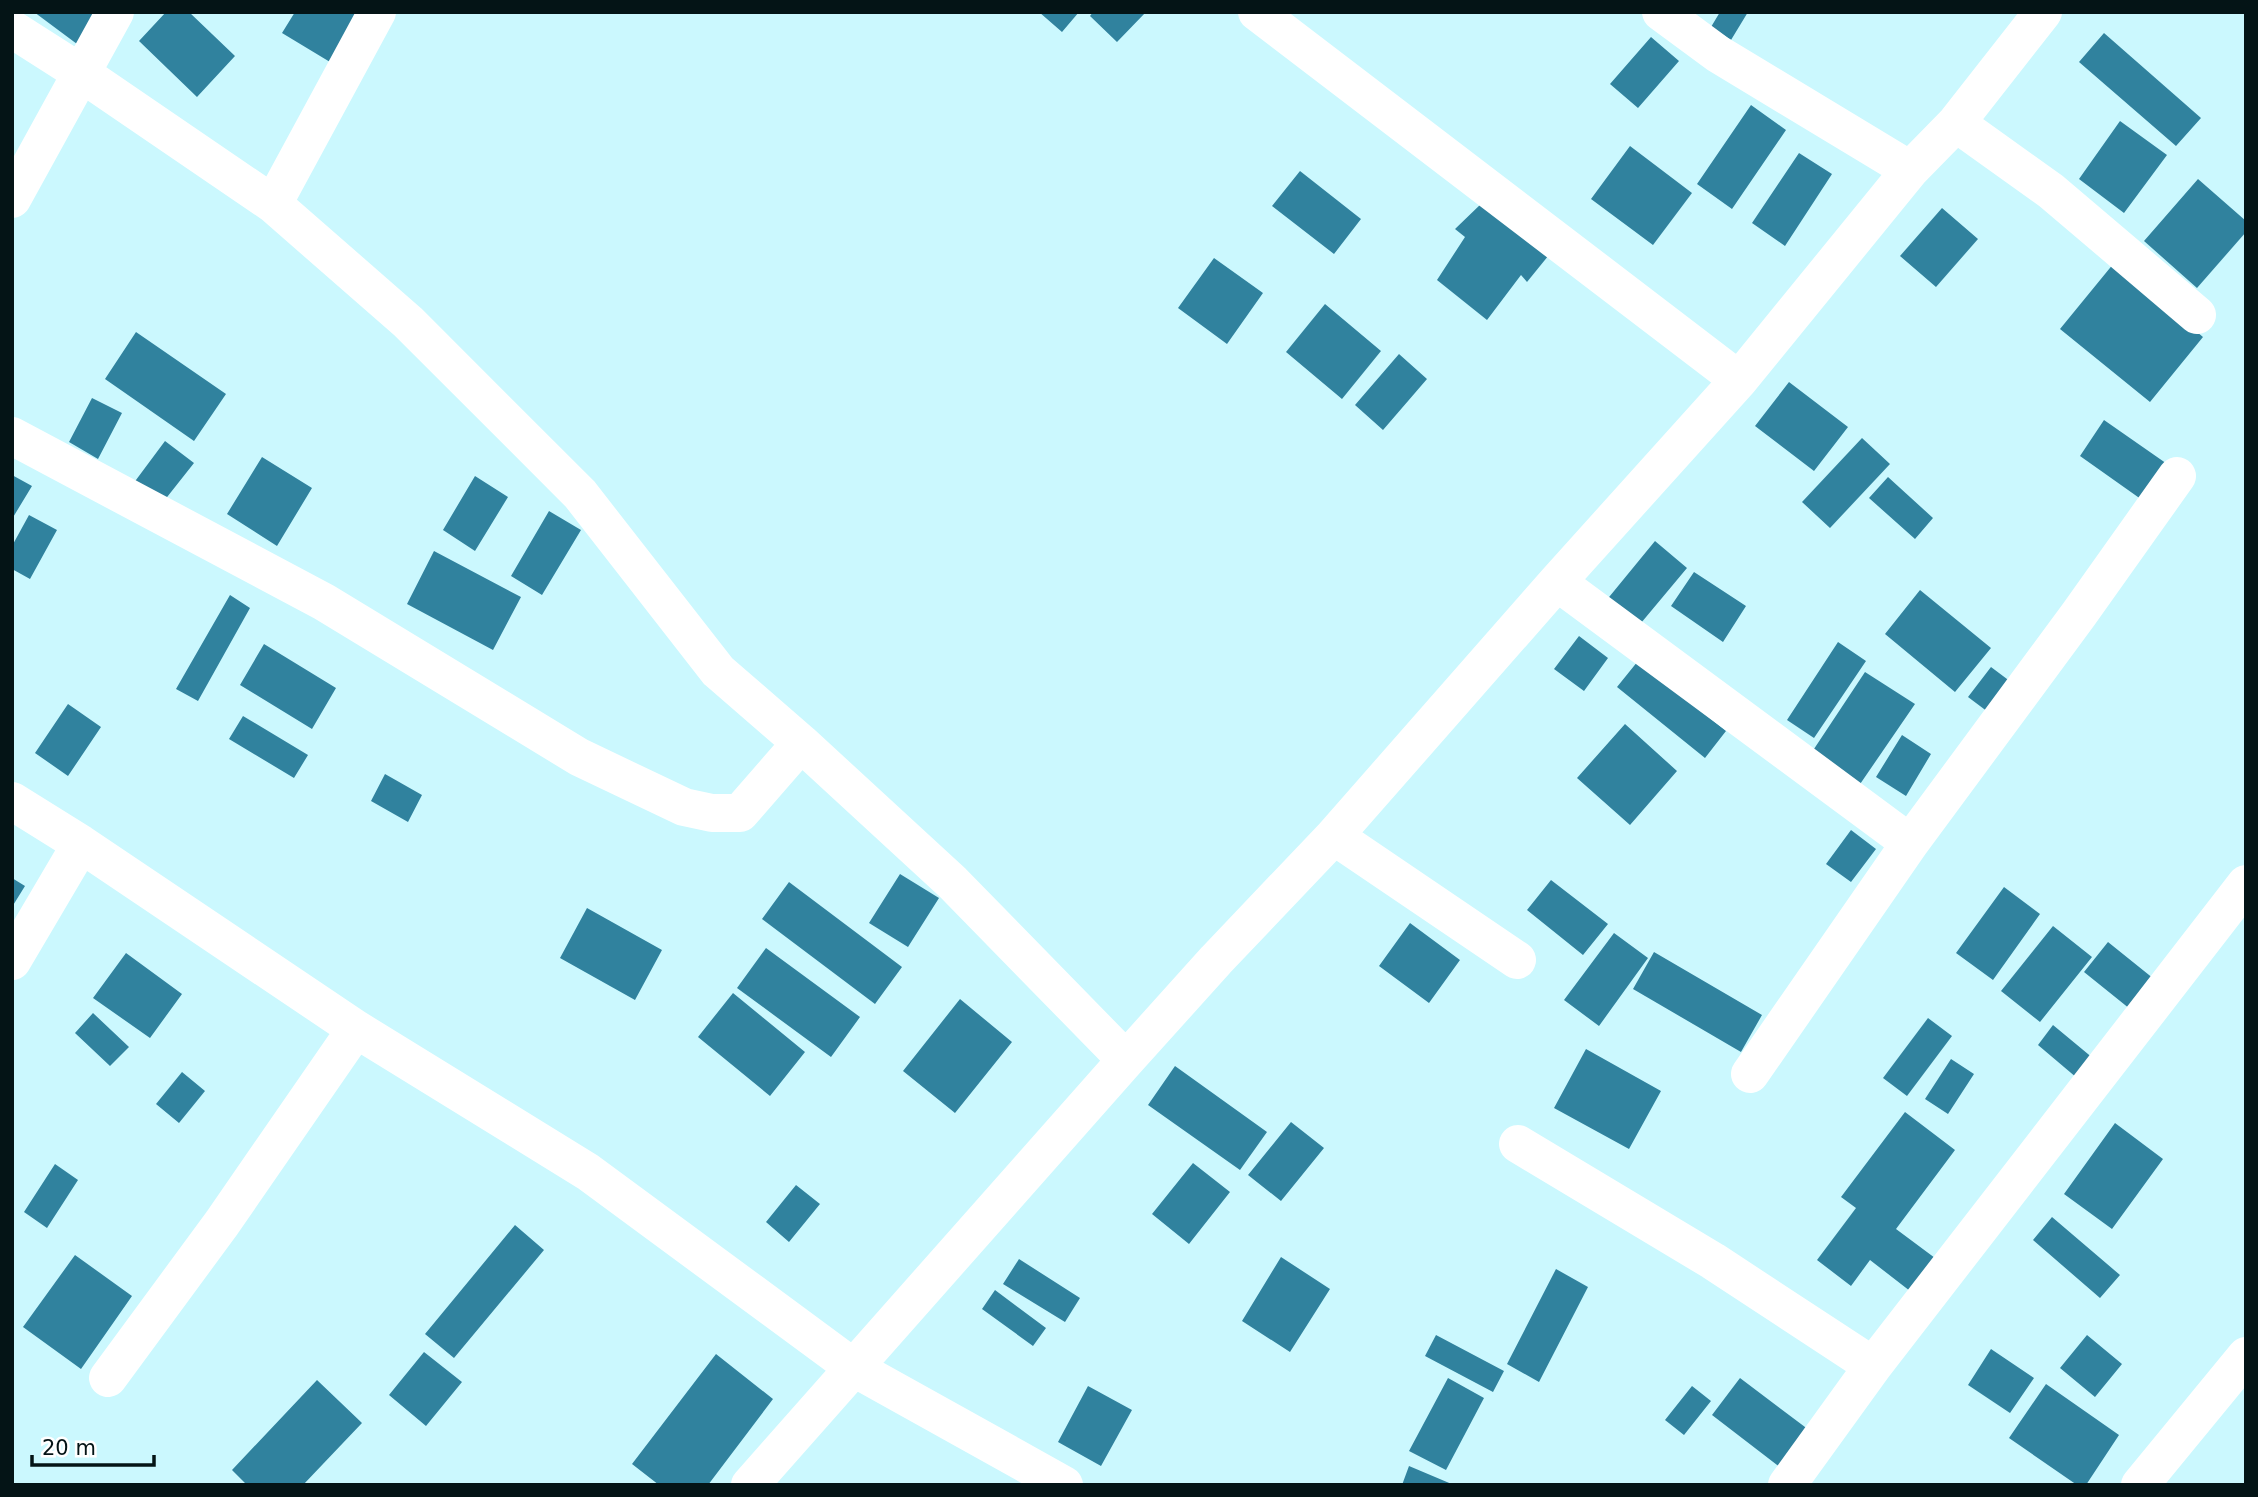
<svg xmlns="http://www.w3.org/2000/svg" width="2258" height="1497" font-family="'DejaVu Sans',sans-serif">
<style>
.building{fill:#30829e}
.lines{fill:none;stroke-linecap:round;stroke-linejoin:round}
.minor{stroke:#fff;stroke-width:38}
</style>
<rect width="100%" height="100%" fill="#cbf8fe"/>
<path class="building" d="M34,12H99L77,44Z
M166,12H189L235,56L197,97L139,41Z
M295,12H361L330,62L282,33Z
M1039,12H1079L1062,32Z
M1093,12H1146L1117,42L1090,16Z
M1720,12H1748L1731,40L1711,27Z
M2104,33L2201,118L2176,146L2079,62Z
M1651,37L1679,61L1638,108L1610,84Z
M1751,105L1786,130L1732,209L1697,184Z
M2120,121L2167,155L2124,213L2079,179Z
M1630,146L1692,193L1653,245L1591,199Z
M1799,153L1832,174L1785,246L1752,223Z
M1300,171L1361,219L1334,254L1272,206Z
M2198,179L2246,221V232L2197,288L2144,241Z
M1483,202L1553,250L1527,282L1521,275L1487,320L1437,280L1465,237L1455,229Z
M1942,208L1978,239L1936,287L1900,256Z
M1214,258L1263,293L1227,344L1178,308Z
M2114,263L2203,337L2150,402L2060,329Z
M1325,304L1381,351L1342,399L1286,352Z
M136,332L226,394L194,441L105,379Z
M1399,354L1427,379L1383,430L1355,405Z
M1789,382L1848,427L1814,471L1755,426Z
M92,398L122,413L98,459L69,442Z
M2104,420L2170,466L2145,502L2080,456Z
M1862,438L1890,464L1830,528L1802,502Z
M165,441L194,463L160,506L133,484Z
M262,457L312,488L277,546L227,514Z
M12,475L32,486L12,519Z
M475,476L508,497L475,551L443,530Z
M1888,477L1933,518L1915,539L1869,498Z
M549,511L581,530L542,595L511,576Z
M29,515L57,530L30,579L12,569V546Z
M1655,541L1687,568L1636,629L1605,602Z
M434,551L521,597L493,650L407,604Z
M1694,572L1746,606L1723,642L1671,606Z
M1920,590L1991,648L1955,692L1885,634Z
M230,595L250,608L198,701L176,689Z
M1579,636L1608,658L1584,691L1554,669Z
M1838,642L1866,661L1814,738L1787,720Z
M264,644L336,688L312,729L240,685Z
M1638,661L1726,731L1705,758L1617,687Z
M1991,667L2015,685L1992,715L1968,697Z
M1865,672L1915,704L1856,790L1808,758Z
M68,704L101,727L68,776L35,753Z
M243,716L308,755L294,778L229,739Z
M1625,724L1677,771L1630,825L1577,778Z
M1902,735L1931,754L1906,796L1876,777Z
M385,774L422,795L408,822L371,801Z
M1851,830L1876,849L1851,882L1826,864Z
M900,874L939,898L908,947L869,923Z
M12,878L25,886L12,907Z
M1551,880L1608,924L1583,955L1527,910Z
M789,882L902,967L875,1004L762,919Z
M2004,887L2040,914L1993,980L1956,953Z
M587,908L662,950L635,1000L560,958Z
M1410,923L1460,960L1429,1003L1379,966Z
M2053,926L2092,957L2040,1022L2001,991Z
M1614,933L1648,958L1599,1026L1564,1000Z
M2108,942L2154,979L2130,1009L2084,972Z
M766,948L860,1017L831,1057L737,988Z
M1654,952L1762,1015L1741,1052L1633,989Z
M126,953L182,994L150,1038L93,998Z
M733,993L805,1052L770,1096L698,1037Z
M960,999L1012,1042L955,1113L903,1071Z
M93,1013L129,1047L110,1066L75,1033Z
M1928,1018L1952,1036L1907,1096L1883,1078Z
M2053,1025L2094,1059L2077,1078L2038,1045Z
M1586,1049L1661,1091L1629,1149L1554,1108Z
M1951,1059L1974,1074L1948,1114L1925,1099Z
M1175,1066L1267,1132L1240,1170L1148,1105Z
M182,1072L205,1091L179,1123L156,1104Z
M1905,1112L1955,1150L1896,1229L1935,1258L1910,1291L1870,1260L1851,1286L1817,1260L1856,1208L1841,1197Z
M1291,1122L1324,1148L1281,1201L1248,1175Z
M2115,1123L2163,1159L2112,1229L2064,1194Z
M1193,1163L1230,1192L1189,1244L1152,1214Z
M55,1164L78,1180L47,1228L24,1212Z
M796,1185L820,1204L789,1242L766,1222Z
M2052,1217L2120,1275L2100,1298L2033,1240Z
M515,1225L544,1250L454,1358L425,1334Z
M75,1255L132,1296L81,1369L23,1327Z
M1281,1257L1330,1289L1290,1352L1242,1321Z
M1019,1259L1080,1298L1065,1322L1003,1284Z
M1556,1269L1588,1287L1539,1382L1507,1364Z
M995,1290L1046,1328L1033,1346L982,1309Z
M1436,1335L1504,1371L1493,1392L1425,1356Z
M2087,1335L2122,1364L2095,1397L2060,1368Z
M1991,1349L2034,1378L2010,1413L1968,1385Z
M424,1352L462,1382L426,1426L389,1395Z
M716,1354L773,1399L708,1485H659L632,1464Z
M1448,1378L1484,1398L1446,1470L1409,1451Z
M1740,1378L1809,1430L1781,1468L1712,1415Z
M317,1380L362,1423L303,1485H247L232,1470Z
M2046,1384L2119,1435L2086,1485H2077L2009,1438Z
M1088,1386L1132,1410L1101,1466L1058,1442Z
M1692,1386L1711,1401L1684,1435L1665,1420Z
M1409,1466L1454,1485H1402Z"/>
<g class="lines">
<path class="minor" d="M1257,12L1739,380
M1661,12L1718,54L1910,170
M12,29L81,73L273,204L408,322L580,494L718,671L801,743L952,882L1126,1060
M1956,123L2051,191L2197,315
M12,199L115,12
M273,204L377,12
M12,436L324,602L579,757L684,807L712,813H740L801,743
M1557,582L1910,843
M12,801L81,844L356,1029L588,1172L854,1368L1064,1485
M1334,836L1517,960
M12,961L81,844
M1750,1074L1910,843L2079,614L2177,476
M1518,1144L1713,1261L1873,1366
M108,1378L222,1223L356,1029
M750,1485L1126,1060L1216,960L1334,836L1557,582L1739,380L1910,170L1956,123L2043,12
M1787,1485L1873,1366L2246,884
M2140,1485L2246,1356"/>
</g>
<rect width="2258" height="1497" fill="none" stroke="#041416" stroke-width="28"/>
<path d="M32 1455v10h122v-10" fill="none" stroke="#041416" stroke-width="3.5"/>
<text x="42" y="1455" font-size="21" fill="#041416" stroke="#ffffff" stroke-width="5" paint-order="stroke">20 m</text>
</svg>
